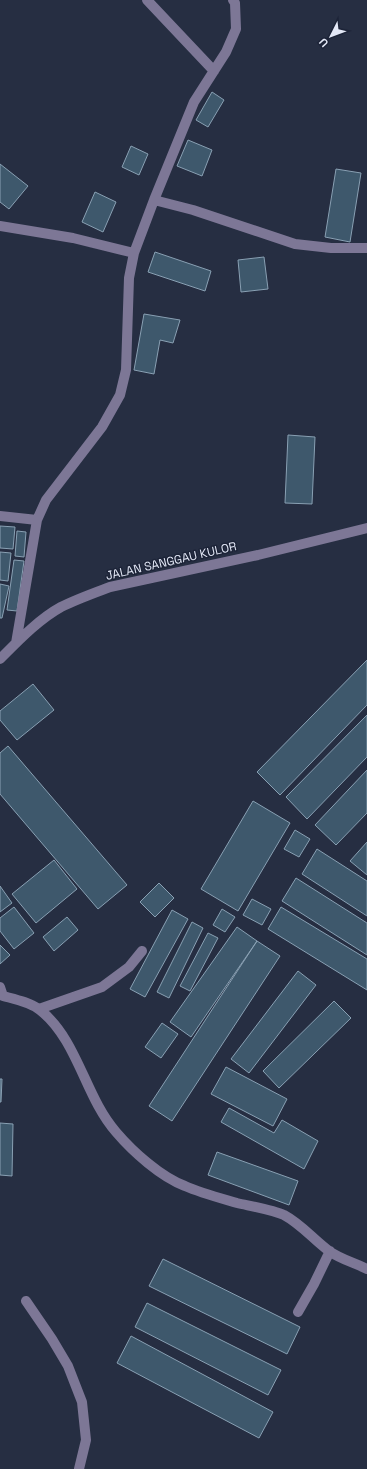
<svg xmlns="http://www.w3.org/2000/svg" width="367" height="1469" font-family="'Space Grotesk',sans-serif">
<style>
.building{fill:#3e586c;stroke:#89a0b3}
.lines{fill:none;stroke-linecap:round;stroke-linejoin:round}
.minor{stroke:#7d7796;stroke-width:10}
.labels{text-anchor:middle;stroke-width:3;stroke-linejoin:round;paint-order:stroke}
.street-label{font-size:12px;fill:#e3e8f6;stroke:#1d2438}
</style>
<rect width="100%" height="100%" fill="#262e42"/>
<path class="building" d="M212,92L224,100L208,127L196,120Z
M188,140L212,150L202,176L177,166Z
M131,146L148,154L139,175L122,167Z
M0,164L28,186L9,209L0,202Z
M336,169L361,173L350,242L325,237Z
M95,192L116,202L103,232L82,222Z
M155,252L211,271L205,291L148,272Z
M264,257L268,289L241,292L238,260Z
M144,314L180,320L173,343L160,340L154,374L134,370Z
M288,435L315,437L312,504L285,503Z
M0,526L15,527L13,549L0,548Z
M17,531L26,532L24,557L15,556Z
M0,552L11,553L8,581L0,580Z
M14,560L24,561L17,611L7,610Z
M0,584L9,586L2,618H0Z
M367,660V705L280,795L257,772Z
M33,684L54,710L17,740L0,720V711Z
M367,715V757L307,819L286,797Z
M8,746L127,885L98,909L0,794V753Z
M367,770V813L336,845L315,825Z
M253,801L290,823L238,911L201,889Z
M295,830L310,839L299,857L284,849Z
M367,842V875L350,861Z
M317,849L367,881V916L302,874Z
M54,860L77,889L36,923L12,894Z
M296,878L367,923V955L282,901Z
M159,883L174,898L155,917L140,902Z
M0,886L12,903L0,912Z
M252,899L271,909L262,925L243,915Z
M14,907L34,933L14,949L0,931V918Z
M281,907L367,959V990L268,929Z
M222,909L235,917L225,932L213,925Z
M172,910L188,919L145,997L130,989Z
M67,917L78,930L54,951L43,937Z
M192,922L203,928L169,998L157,992Z
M237,927L257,941L191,1037L170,1022Z
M208,933L218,938L190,991L180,986Z
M257,941L280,956L172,1121L149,1106Z
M0,945L10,955L0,964Z
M298,971L316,985L249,1073L231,1059Z
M334,1001L351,1018L279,1088L263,1071Z
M162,1023L178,1034L161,1058L145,1047Z
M226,1067L287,1099L273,1126L211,1094Z
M0,1079H2L1,1102H0Z
M229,1108L274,1133L282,1120L318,1141L304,1169L221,1122Z
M0,1123L13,1124L12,1176L0,1175Z
M217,1152L298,1181L289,1205L208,1175Z
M163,1259L300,1327L287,1354L149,1286Z
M147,1303L281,1370L268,1395L135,1327Z
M131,1336L273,1412L259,1438L117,1363Z"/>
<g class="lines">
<path class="minor" d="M147,0L214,71
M154,200L193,210L295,244L331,248H367
M0,226L73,238L134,253
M0,516L37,520
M16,643L37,520L46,500L102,427L120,395L126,370L129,278L134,253L154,200L194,102L226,52L236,29L235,3L233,0
M0,659C18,641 39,619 61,607C77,599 94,593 110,587L258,555L367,528
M0,987L3,996C14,999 30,1002 40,1010C78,1040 85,1097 116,1132C133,1152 161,1177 185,1186C201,1193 220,1198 237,1203C250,1206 273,1210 284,1215C301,1224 313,1239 329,1251C340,1259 355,1263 367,1269
M39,1009L102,987L129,967L142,951
M26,1301L52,1339L68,1366L82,1402L86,1440L79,1469
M298,1312L314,1284L330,1251"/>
</g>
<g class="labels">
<g class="street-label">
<text transform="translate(171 561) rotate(-13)" y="4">JALAN SANGGAU KULOR</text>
</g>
</g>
<g transform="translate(331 36) rotate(228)" stroke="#1d2438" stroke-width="3" paint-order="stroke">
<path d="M0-3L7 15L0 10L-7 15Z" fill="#e3e8f6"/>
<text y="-6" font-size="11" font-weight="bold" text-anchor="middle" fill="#e3e8f6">U</text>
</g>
</svg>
